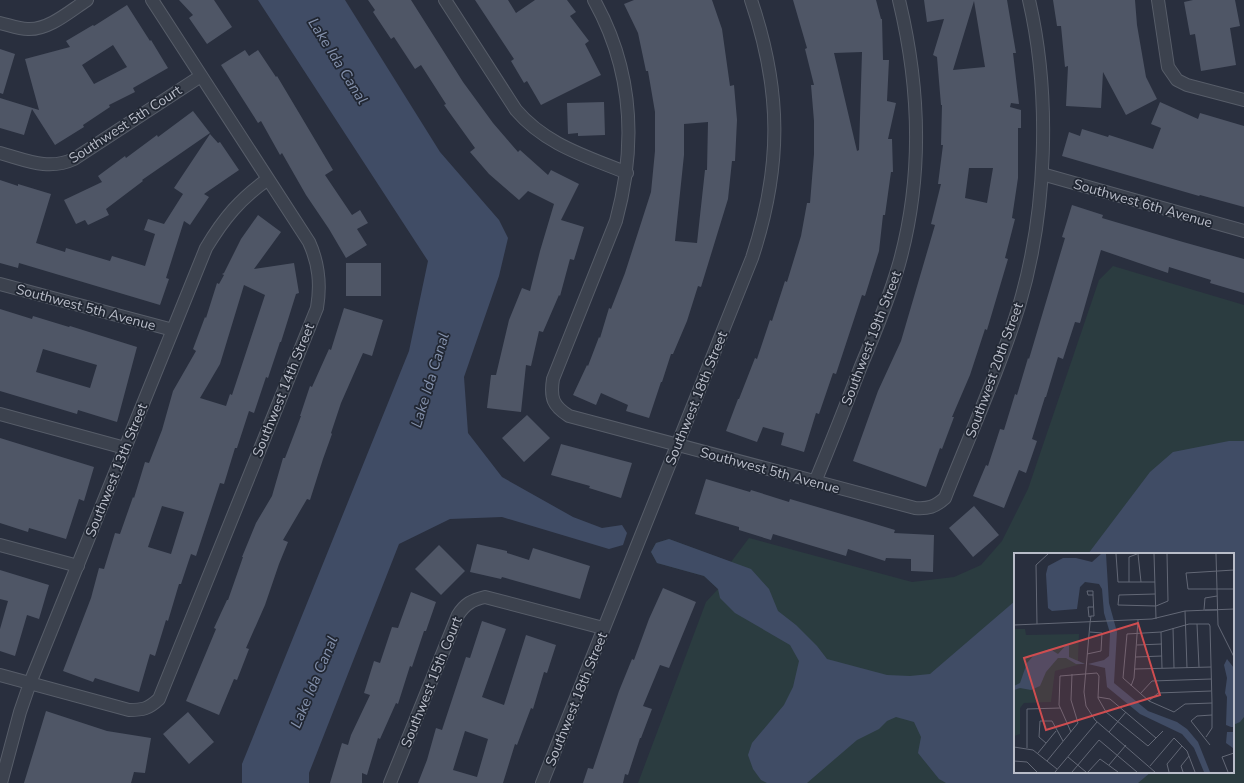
<svg xmlns="http://www.w3.org/2000/svg" width="1244" height="783" font-family="'Nunito Sans',sans-serif">
<style>
.green{fill:#2b3c40;fill-rule:evenodd}
.water{fill:#404c65}
.building{fill:#4f5666;fill-rule:evenodd}
.lines{fill:none;stroke-linecap:round;stroke-linejoin:round}
.minor-casing{stroke:#575d69;stroke-width:14}
.minor{stroke:#3c424e;stroke-width:12}
.labels{text-anchor:middle;stroke-width:3.5;stroke-linejoin:round;paint-order:stroke}
.street-label{font-size:14px;fill:#b9bdc9;stroke:#212733}
.water-label{font-size:15px;font-style:italic;fill:#8491ac;stroke:#212733}
.inset-road{fill:none;stroke:#636876;stroke-width:1}
.view{fill:#cf4d50;fill-opacity:0.15;stroke:#cf4d50;stroke-width:2}
.inset-edge{fill:none;stroke:#b9bdc9;stroke-width:2}
</style>
<rect width="100%" height="100%" fill="#292f3e"/>
<path class="green" d="M1113,266L1244,305V783H638L706,602L718,589L704,576L657,563L651,552L656,543L669,539L731,562L749,538L912,582L954,577L981,565L1002,541L1028,489L1099,280ZM1015,554H1233V772H1015Z"/>
<path class="water" d="M258,0H345L440,152L499,220L508,238L499,276L464,377L468,433L502,477L573,517L602,528L622,525L627,533L623,545L609,549L502,517L450,519L399,544L309,773V783H242V764L409,351L428,261Z
M1229,441H1244V717L1240,722L1233,725V554H1088L1150,472L1173,452Z
M669,539L751,569L769,589L778,611L796,625L817,646L827,659L887,675L910,676L930,674L1015,601V772H1151L1138,783H946L939,779L918,753L921,737L914,722L896,717L887,721L879,729L857,740L807,783H767L761,780L753,769L748,755L752,743L784,705L793,687L799,661L790,645L735,613L720,598L718,589L704,576L657,563L651,552L656,543Z"/>
<path class="building" d="M179,0H214L232,27L207,44L189,18L193,15Z
M368,0H411L463,82L493,123L518,152L520,150L548,175L551,170L579,184L561,220L584,227L574,260L570,259L560,296L559,295L543,332L539,331L531,366L526,365L521,412L487,408L491,375H496L509,320L522,288L530,291L540,251L554,204L528,191L519,200L489,174L470,152L475,148L444,105L446,104L421,65L415,69L394,37L391,39L373,12L375,10Z
M475,0H508L516,13L535,0H567L576,12L570,16L589,41L585,44L601,75L541,105L527,81L524,83L511,61L514,59Z
M634,0H712L722,29L730,86L734,85L737,120L735,161H732L728,199L701,287L698,286L687,321L673,354H671L662,382H661L649,418L626,411L628,405L601,393L596,405L573,395L587,365L588,366L599,337L600,338L609,308L611,309L625,273L651,192L655,151V112L648,71H646L638,33L624,4ZM708,122L707,170H705L697,243L675,241L684,155V124Z
M793,0H876L881,19H882L883,60H889L887,101L896,103L888,139H892L893,172H891L885,215H883L879,251L865,296L862,295L836,374L833,373L819,414L816,413L804,452L781,445L784,433L763,427L757,442L726,431L738,399H739L755,358L757,359L770,320L772,321L785,281L787,282L801,236L807,203H810L814,154V121L811,85H814L805,49L807,48ZM862,52L859,150L857,151L834,53Z
M924,0H1007L1016,53H1013L1019,104L1011,103L1010,107L1021,110V128H1018V178L1012,218L1015,219L1005,258L1008,259L987,330L985,329L970,375L952,417H954L942,449L940,448L926,487L853,461L878,391L901,341L935,225L931,224L941,184H938L943,145H941L942,105H941L937,57L933,55L944,19L927,22ZM974,1L985,67L953,70ZM969,168H993L987,203L965,198Z
M1053,0H1135L1137,25L1146,77L1157,99L1126,115L1103,72L1101,108L1066,106L1068,66L1065,67L1061,26H1057Z
M1193,0H1235L1240,26L1230,28L1236,65L1201,71L1195,34L1190,35L1184,2Z
M127,5L150,41L151,40L168,68L133,88L135,92L109,105L110,107L83,125L84,127L55,145L32,109L24,135L0,128V98L39,110L25,59L70,47L66,41L93,25L94,26ZM113,45L127,67L94,84L82,65Z
M0,49L15,54L3,94L0,93Z
M245,50L249,56L258,50L276,77L277,76L333,170L325,175L352,215L360,210L368,223L357,229L367,245L346,258L329,229L306,195L282,153L280,155L261,121L258,123L221,65Z
M604,102L605,135L578,136V133L568,134L567,103Z
M1160,102L1198,119L1200,113L1244,126V207L1200,195L1199,196L1062,156L1069,132L1080,136L1082,129L1108,137L1109,135L1153,149L1161,128L1151,124Z
M193,111L210,133L142,180L143,181L106,209L109,215L88,225L85,220L76,224L64,200L102,182L98,176L125,156L126,158L157,135L158,137Z
M210,134L218,143L220,142L239,170L204,194L209,197L190,225L184,221L166,278L169,279L160,305L19,263L18,268L0,263V180L18,186V184L51,194L36,243L65,252L66,248L110,261L112,256L145,266L155,234L144,230L148,219L164,224L183,194L174,188Z
M1072,205L1103,215L1102,218L1183,242L1244,259V293L1210,283L1211,280L1169,267L1168,273L1101,250L1080,323L1075,322L1063,359L1058,357L1046,397H1045L1032,439L1037,441L1026,473L1019,470L1004,508L973,496L986,465L988,466L1000,429L1004,430L1015,394L1017,395L1028,358L1029,359L1065,238L1062,237Z
M258,215L281,232L254,269L294,263L299,293L296,294L281,342H280L268,378L266,377L254,413L249,411L237,448H235L224,484L220,483L196,556L191,554L181,584H179L168,621L166,620L155,656L150,654L139,692L95,678L93,682L63,671L91,598L99,568L104,569L115,533L120,534L133,497L134,498L145,462L149,463L162,430L173,391L196,351L193,349L205,317L206,318L217,283L219,284L224,275L222,274L224,273L241,239ZM244,285L265,295L232,395L230,394L226,406L200,398L220,364ZM162,506L184,512L171,554L148,547Z
M346,263H381V296H346Z
M344,308L383,320L372,356L363,353L341,403L331,433L332,434L323,459L310,500L307,499L283,540L288,542L279,564L265,605L246,648L249,649L237,680L234,679L219,715L186,701L216,629L214,628L227,600H228L243,557H242L256,523L272,496L283,458H285L301,416H300L310,386L312,387L329,349L331,350Z
M0,309L32,319L33,316L69,327L70,326L137,347L117,422L78,410L77,414L0,391ZM43,349L97,365L90,388L36,372Z
M527,415L550,438L524,462L502,438Z
M0,438L94,467L84,501L79,499L66,539L29,528L28,532L0,523Z
M561,444L632,463L621,498L589,488L590,486L551,475Z
M706,479L750,492L751,490L789,502L790,499L862,520L895,530L894,533L934,535L933,572L911,571V559L886,558L885,561L848,549L846,556L773,534L771,540L739,530V527L695,514Z
M974,506L999,535L973,557L949,528Z
M477,544L507,551V553L529,560L533,548L590,566L580,599L502,577L501,579L470,572Z
M439,545L465,571L441,595L415,569Z
M0,570L49,585L39,619L27,615L15,656L0,651V629L8,601L0,599Z
M663,588L696,602L669,668L660,665L643,706L652,709L641,738H640L628,775L625,774L623,783H583L588,768L593,769L619,691L632,659L634,660L649,619Z
M411,592L436,602L426,631H424L412,667L410,666L398,704L396,703L380,739L378,738L367,775L362,773V783H330L342,743L348,745L351,735L370,695L364,693L374,661L380,663L392,627L398,628Z
M482,621L506,629L482,697L504,705L526,635L556,645L547,673L544,672L533,709L531,708L517,745L515,744L503,783H418L427,760L436,728L442,730L466,657L470,658ZM465,731L488,739L477,777L453,770Z
M46,711L107,731L151,738L145,773L134,772L131,783H24Z
M188,712L214,742L189,764L163,734Z"/>
<g class="lines">
<defs>
<path id="minor" d="M445,0L516,110C546,145 586,156 627,173
M594,0C633,70 637,144 616,221L553,379C550,398 553,406 569,416L915,508C928,509 935,507 945,498C970,434 999,371 1019,306C1047,212 1051,95 1029,0
M1158,0L1168,67L1177,80L1187,85L1244,100
M0,23C9,25 18,29 28,29C49,30 70,11 87,0
M0,153C26,160 48,171 74,159L201,76
M1042,174L1244,231
M0,284L173,330
M0,414L125,448
M815,482C831,443 846,405 861,366C875,333 889,299 899,264C923,178 920,87 899,0
M0,545L78,566
M0,675L129,710C143,710 148,709 159,699L317,308C321,284 319,264 309,242L152,0
M1,783L20,712L30,683L206,248C224,218 240,199 268,179
M390,783L458,615C465,604 472,600 485,597L603,628
M542,783L752,258C782,167 782,91 751,0"/>
</defs>
<use href="#minor" class="minor-casing"/>
<use href="#minor" class="minor"/>
</g>
<g class="labels">
<g class="street-label">
<text transform="translate(125 124) rotate(-33)" y="5">Southwest 5th Court</text>
<text transform="translate(1143 203) rotate(16)" y="5">Southwest 6th Avenue</text>
<text transform="translate(86 307) rotate(15)" y="5">Southwest 5th Avenue</text>
<text transform="translate(871 338) rotate(-69)" y="5">Southwest 19th Street</text>
<text transform="translate(994 370) rotate(-70)" y="5">Southwest 20th Street</text>
<text transform="translate(283 390) rotate(-68)" y="5">Southwest 14th Street</text>
<text transform="translate(696 398) rotate(-68)" y="5">Southwest 18th Street</text>
<text transform="translate(116 470) rotate(-68)" y="5">Southwest 13th Street</text>
<text transform="translate(770 470) rotate(15)" y="5">Southwest 5th Avenue</text>
<text transform="translate(431 682) rotate(-68)" y="5">Southwest 15th Court</text>
<text transform="translate(576 699) rotate(-68)" y="5">Southwest 18th Street</text>
</g>
<g class="water-label">
<text transform="translate(338 61) rotate(58)" y="5">Lake Ida Canal</text>
<text transform="translate(430 380) rotate(-73)" y="5">Lake Ida Canal</text>
<text transform="translate(314 682) rotate(-67)" y="5">Lake Ida Canal</text>
</g>
</g>
<g transform="translate(1014 553)">
<rect width="220" height="220" fill="#292f3e"/>
<path d="M0,76H11L12,82L65,81L64,108L71,110L41,118L37,149L10,150L6,155V181L0,183Z" fill="#2b3c40"/>
<path d="M87,1H92L95,50L103,79L100,130L134,158L163,169L173,176L184,189L196,219H190L180,195L168,181L126,161L93,134L91,115L74,111L90,107L95,103L96,80L90,60L88,36L85,31L71,29L66,34L63,56L38,58L34,55L32,21L34,13L49,5H62L78,9ZM55,92V104L71,111H62L52,105H44L32,119L26,133L17,137L6,135L0,137V133L6,130L13,110L20,102L36,96L44,101L51,93ZM213,106L220,115V174H217L212,172L213,144L211,140L213,125L210,112ZM213,179H220L219,195L212,190Z" fill="#404c65"/>
<path class="inset-road" d="M102,1L104,29H141M124,1L127,29M140,1L142,66M202,1L204,72L220,104M220,17L172,20L174,36H220M115,29V4L123,1M141,41L105,42L104,52L142,53L154,48L153,1M79,42H74L73,38H79V42L80,63H77L76,70L70,139L72,153L81,167L141,219M190,57L191,45L203,43M191,57H204M171,58L173,115M77,63L75,64L74,54H79M23,71L22,12L34,1M183,71L185,114M0,72L138,66L171,58L220,56M159,75L160,115M147,79L148,115M123,92L148,91M73,101L87,98L88,80L76,79M122,104L148,103M121,116L197,114M117,133L120,125L124,67M126,141L138,128L197,126M84,144L96,146L142,185M135,148L144,140L197,138M57,179L45,152L46,123L83,120L85,123L84,145L92,159L134,193L149,178M95,179L112,159M192,184L198,175V150L196,73L195,71H175L147,79L113,81L109,125L135,148L160,159L171,151L198,150M32,190L25,184L26,168H38L49,188M196,192L177,168L183,163L198,162M0,194L19,197L43,216M13,195V156L46,155M24,200L42,178M54,204L72,219M0,208L13,209L23,219M33,208L64,170L57,147L58,121M95,212L112,192M136,213L160,185L173,198L181,219M41,219L83,169M58,219L85,187L123,219M74,219L86,206L104,219M155,219L153,211L168,193M169,219L167,213L175,203M214,219L208,204L220,200"/>
<path class="view" d="M124,70L146,142L32,177L10,105Z"/>
<rect width="220" height="220" class="inset-edge"/>
</g>
</svg>
